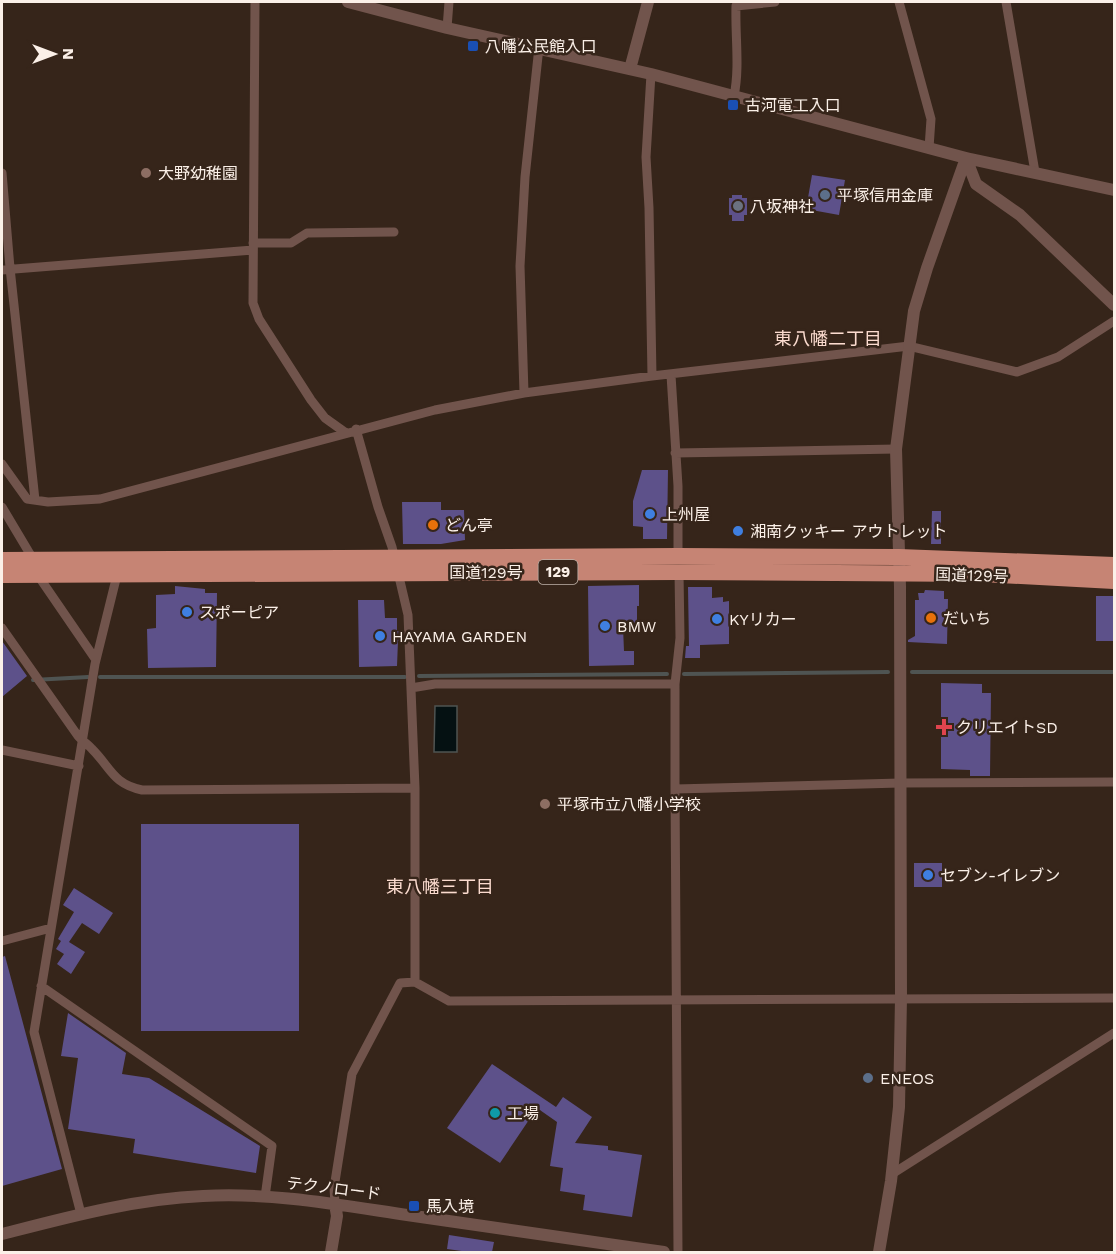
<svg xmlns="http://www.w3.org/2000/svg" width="1116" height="1254" font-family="'Work Sans','Noto Sans JP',sans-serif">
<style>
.water{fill:#051112;stroke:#4f5452;stroke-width:1.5}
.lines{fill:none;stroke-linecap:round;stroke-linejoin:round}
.stream{stroke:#4f5452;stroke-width:4}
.building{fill:#5d518a}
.minor{stroke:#71544c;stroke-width:9}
.tertiary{stroke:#71544c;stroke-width:12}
.trunk{stroke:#c68474;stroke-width:16}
.transit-dot{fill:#1a4fb4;stroke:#36251a;stroke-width:2}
.education-dot{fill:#8d6e63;stroke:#36251a;stroke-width:2}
.service-dot{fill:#5c6f8a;stroke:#36251a;stroke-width:2}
.worship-dot{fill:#6b7280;stroke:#36251a;stroke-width:2}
.shop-dot{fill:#3f7fe0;stroke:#36251a;stroke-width:2}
.food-dot{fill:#e8710a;stroke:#36251a;stroke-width:2}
.health-dot{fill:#e0444e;stroke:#36251a;stroke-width:2}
.culture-dot{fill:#0f9aa8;stroke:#36251a;stroke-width:2}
.labels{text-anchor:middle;stroke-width:5;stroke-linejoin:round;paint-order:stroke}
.shield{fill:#36251a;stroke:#c0b3aa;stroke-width:1.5}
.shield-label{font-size:15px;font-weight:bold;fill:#fbf0e8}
.poi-label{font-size:16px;fill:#fbf0e8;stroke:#36251a;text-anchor:start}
.street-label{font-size:16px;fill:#fbf0e8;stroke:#36251a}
.neighbourhood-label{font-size:18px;fill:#fbdbcf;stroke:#36251a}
</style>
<rect width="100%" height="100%" fill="#36251a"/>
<path class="water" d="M435,706H457V752H434Z"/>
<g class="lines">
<path class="stream" d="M912,672H1114
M684,674L888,672
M419,676L667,674
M100,677H405
M33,680L88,677"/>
</g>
<path class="building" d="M812,175L845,180L839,215L806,209Z
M732,195H742V198H747V215H744V221H732V215H729V198H732Z
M642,470H668L667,539H643V527L633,526V501Z
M402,502H441V510H464L465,540L441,544H403Z
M932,511H941V544H931Z
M639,585V606H637V626L623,627L624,651H634V665L589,666L588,586Z
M175,586L205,589V593H217L216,667L148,668L147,629L156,628V595L175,594Z
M688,587H712V598L723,597V602L729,601V644L700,645V658H685L686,646H689Z
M925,590L944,591V599H948L947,644L908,642V640L915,636V600H919L918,593H924Z
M1096,596H1114V641H1096Z
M358,600H384L385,618H397V631H401V641H398L397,666L359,667Z
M2,641L27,676L2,697Z
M941,683L982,684V693H991L990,776H970V770L941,769Z
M141,824H299V1031H141Z
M914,863H942V887H914Z
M74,888L113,913L99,934L82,923L69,942L85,952L71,974L57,964L64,954L56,949L61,941L58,939L74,912L63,905Z
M5,956L62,1169L2,1186V957Z
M68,1013L126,1053L122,1074L149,1078L260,1146L256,1173L133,1153L135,1139L68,1129L78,1058L61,1056Z
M492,1064L556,1107L563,1097L592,1117L575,1143L608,1146V1150L642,1155L632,1217L583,1210L585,1195L560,1191L563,1168L550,1166L557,1122L537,1108L500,1163L447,1128Z
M449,1235L494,1242L492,1252H469L447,1249Z"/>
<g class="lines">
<path class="minor" d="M255,2L253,303L259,319L311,400L325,418L346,433
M899,2L931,119L929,148
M1006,2L1035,172
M447,28L449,2
M651,74L646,157L649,208L652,376
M734,96C740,67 735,36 736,6L775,2
M2,173L10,268L35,500
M253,243H291L307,233L394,232
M2,270L253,250
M671,375L678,486V556
M524,393L520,266L525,177L539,47
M675,453L896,449
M2,464L27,499L48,502L100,499L435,410L524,393L652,376L909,346L1017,372L1058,357L1114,321
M2,507L33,559
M37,574L96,660
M2,628L78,736C82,741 88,744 92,749C111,768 113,784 142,790L415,788
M411,688L435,684H675
M2,750L79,766
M675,789L900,783L1114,782
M2,941L51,928
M415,982L449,1001L1114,998
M41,986L272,1146L265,1197
M892,1174L1114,1033
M335,1204L334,1188L352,1074L400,983L415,982V788L408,615L392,547L378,507L356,429
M81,1214L34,1032L95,664L117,575
M678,1252L675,789V684L680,638L679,572"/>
<path class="tertiary" d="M348,2L447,28L651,74L966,158L1114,190
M630,69L648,2
M966,158L976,184L1020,215L1114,305
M2,1234C68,1217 134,1199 203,1196C271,1192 340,1205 407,1215C492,1227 578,1240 664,1252
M331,1252L337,1216L335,1204
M879,1252L891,1181L899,1107L901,998L900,587L896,449L914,311L927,268L966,158"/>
<path class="trunk" d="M2,560L678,556L899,557L1114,565
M2,575L679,572L982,574L1114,581"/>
</g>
<g class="transit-dot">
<rect x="467" y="40" width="12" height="12" rx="3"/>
<rect x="727" y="99" width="12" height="12" rx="3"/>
<rect x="408" y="1200" width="12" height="12" rx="3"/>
</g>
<g class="education-dot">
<circle cx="146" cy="173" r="6"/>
<circle cx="545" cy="804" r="6"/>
</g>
<g class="service-dot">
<circle cx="825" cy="195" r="6"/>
<circle cx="868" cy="1078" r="6"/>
</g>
<circle class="worship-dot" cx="738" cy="206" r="6"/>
<g class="shop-dot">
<circle cx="650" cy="514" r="6"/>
<circle cx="738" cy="531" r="6"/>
<circle cx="187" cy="612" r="6"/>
<circle cx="717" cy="619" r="6"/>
<circle cx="605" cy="626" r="6"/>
<circle cx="380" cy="636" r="6"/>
<circle cx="928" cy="875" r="6"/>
</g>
<g class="food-dot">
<circle cx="433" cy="525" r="6"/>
<circle cx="931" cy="618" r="6"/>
</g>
<path class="health-dot" d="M941 718h6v6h6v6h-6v6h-6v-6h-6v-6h6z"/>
<circle class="culture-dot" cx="495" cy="1113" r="6"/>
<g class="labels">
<rect class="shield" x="538.5" y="560" width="39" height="24" rx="4.5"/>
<g class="shield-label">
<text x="558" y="577">129</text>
</g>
<g class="poi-label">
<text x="485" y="52">八幡公民館入口</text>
<text x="745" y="111">古河電工入口</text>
<text x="158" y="179">大野幼稚園</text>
<text x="837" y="201">平塚信用金庫</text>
<text x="750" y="212">八坂神社</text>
<text x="662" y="520">上州屋</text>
<text x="445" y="531">どん亭</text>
<text x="750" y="537">湘南クッキー アウトレット</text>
<text x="199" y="618">スポーピア</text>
<text x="943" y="624">だいち</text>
<text x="729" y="625">KYリカー</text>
<text x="617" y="632">BMW</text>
<text x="392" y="642">HAYAMA GARDEN</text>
<text x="956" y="733">クリエイトSD</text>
<text x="557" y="810">平塚市立八幡小学校</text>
<text x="940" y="881">セブン-イレブン</text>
<text x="880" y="1084">ENEOS</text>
<text x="507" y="1119">工場</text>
<text x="426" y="1212">馬入境</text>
</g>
<g class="street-label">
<text x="486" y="578">国道129号</text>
<text transform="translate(972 575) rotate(2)" y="6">国道129号</text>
<text transform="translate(334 1188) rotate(7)" y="6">テクノロード</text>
</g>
<g class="neighbourhood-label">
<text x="828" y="345">東八幡二丁目</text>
<text x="440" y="893">東八幡三丁目</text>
</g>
</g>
<rect width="1116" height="1254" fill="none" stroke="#fbf0e8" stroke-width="6"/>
<g transform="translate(54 54) rotate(90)" stroke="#36251a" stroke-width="4.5" paint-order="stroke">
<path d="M0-4.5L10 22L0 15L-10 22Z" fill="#fbf0e8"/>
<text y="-9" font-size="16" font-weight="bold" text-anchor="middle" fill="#fbf0e8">N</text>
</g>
</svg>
